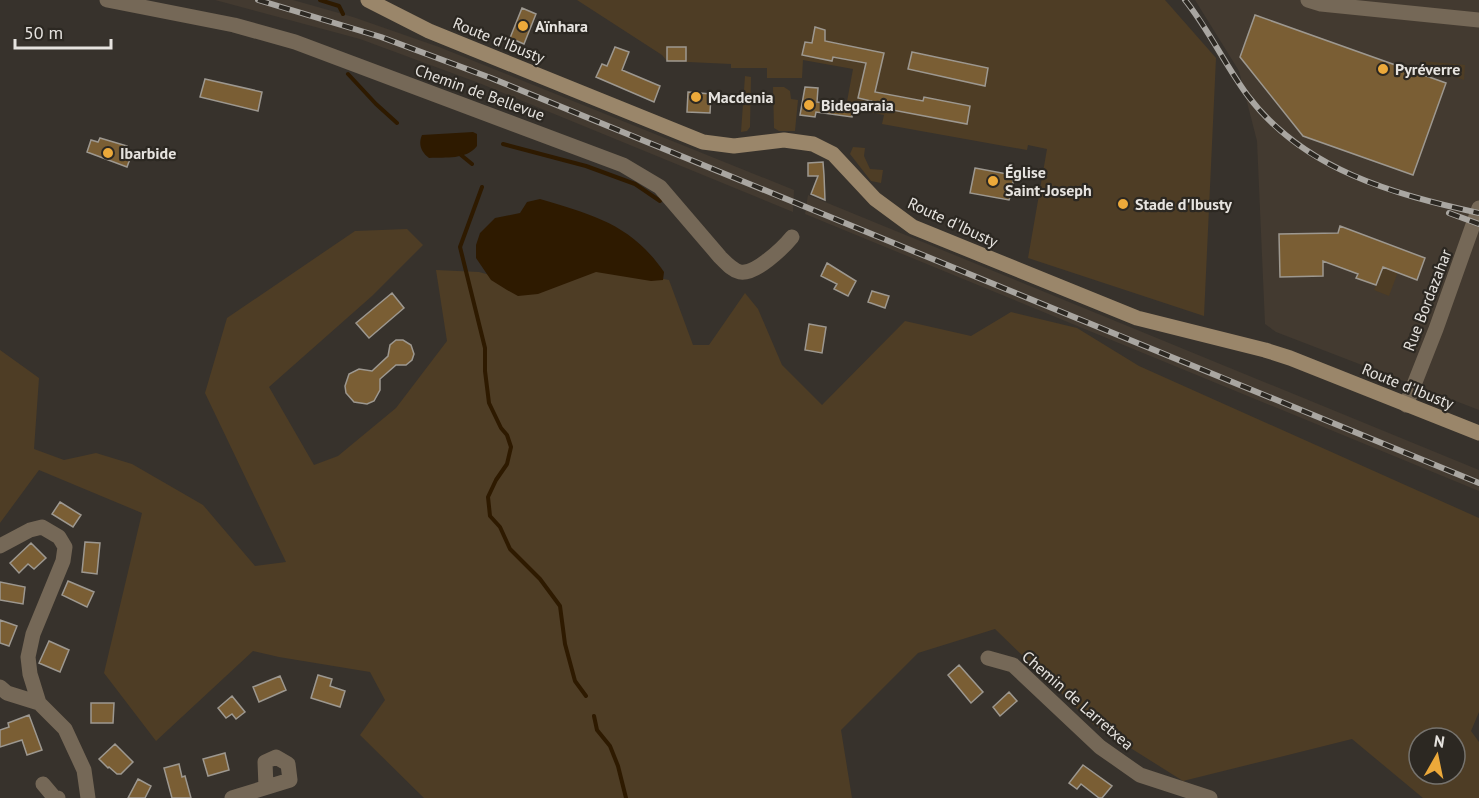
<svg xmlns="http://www.w3.org/2000/svg" width="1479" height="798" font-family="'PT Sans',sans-serif">
<style>
.built{fill:#433a30}
.green{fill:#4e3d25;fill-rule:evenodd}
.water{fill:#2e1a00}
.lines{fill:none;stroke-linecap:round;stroke-linejoin:round}
.stream{stroke:#2e1a00;stroke-width:4}
.building{fill:#7a5e34;stroke:#9d9890;stroke-width:1.5}
.street{stroke:#756857;stroke-width:15}
.secondary{stroke:#9a866a;stroke-width:15}
.rail-casing{stroke:#a9a6a1;stroke-width:6}
.rail{stroke:#2c2822;stroke-width:4;stroke-dasharray:11;stroke-linecap:butt}
.poi-dot{fill:#eca93a;stroke:#2c2822;stroke-width:2}
.labels{text-anchor:middle;stroke-width:4.5;stroke-linejoin:round;paint-order:stroke}
.poi-label{font-size:16px;font-weight:bold;fill:#e6e3df;stroke:#2c2822;text-anchor:start}
.street-label{font-size:16px;fill:#e6e3df;stroke:#2c2822}
</style>
<rect width="100%" height="100%" fill="#37322c"/>
<path class="built" d="M215,0H293L353,17L439,47L794,190L793,212L479,83L360,39Z
M1195,0H1479V410L1276,332L1265,324L1257,141L1239,71Z
M808,195L1479,470V491L805,214Z"/>
<path class="green" d="M577,0H1165L1216,58L1204,316L1028,258L1047,149L1028,145L1027,150L882,124L884,115L846,107L853,69L803,60L802,78H767V68H731V64L667,61L662,55Z
M1422,61L1465,65L1464,80L1421,65Z
M745,76L751,77L750,127L747,131L741,132Z
M773,87H784L790,91L791,99L798,100L795,131H779L774,128Z
M853,147L865,148L864,156L870,169L883,170L881,183L871,181L850,154Z
M407,229L423,245L372,296L269,387L314,465L338,456L396,408L447,341L436,270L479,272L534,287L596,266L669,280L693,345H709L745,293L758,309L782,365L822,405L905,321L971,336L1011,312L1077,328L1139,366L1479,518V712L1471,731L1479,742V798H1423L1352,739L1183,781L1094,725L995,629L918,653L841,730L852,798H424L360,735L385,700L370,672L279,657L253,651L156,741L104,673L142,513L39,470L0,523V350L39,378L34,449L64,460L96,453L132,464L203,505L255,566L286,562L205,393L227,318L355,231ZM1419,738H1455V774H1419Z
M1383,267L1398,272L1389,296L1374,290Z"/>
<path class="water" d="M473,132L477,134V146C466,160 446,157 429,158C421,152 418,144 422,135Z
M540,199C593,215 631,224 664,272L663,280L651,281L596,272L538,294L518,296L507,290L491,280L476,258V245L480,233L495,218L520,213L527,202Z"/>
<g class="lines">
<path class="stream" d="M320,0L339,6L343,14
M348,74L376,104L397,123
M503,144L586,166L635,184L660,201
M461,155L472,164
M482,187L460,247L485,348V371L489,403L501,428L507,435L511,447L507,464L496,480L488,497L490,516L500,527L510,549L540,579L560,606L565,644L575,681L586,696
M594,716L597,730L610,746L618,766L626,798"/>
</g>
<path class="building" d="M522,8L536,14L524,44L510,38Z
M1255,15L1446,83L1413,175L1303,136L1240,57Z
M815,27L825,30V41L884,53L875,92L923,101L924,97L970,106L967,124L887,109L888,105L858,98L866,63L833,57L832,61L802,55L805,42L812,43Z
M615,47L629,52L622,70L660,86L654,102L596,77L602,64L607,66Z
M667,47H686V61H667Z
M912,52L988,68L985,86L908,69Z
M205,79L262,92L258,111L200,97Z
M805,87L818,88L817,102L853,107L852,117L816,112L815,117L800,115Z
M688,92L711,94L710,113L687,112Z
M100,138L127,146L125,153L131,156L127,167L87,152L91,140L98,142Z
M823,162L824,175L825,200L811,194L818,176H808V163Z
M975,168L1013,175V189L1009,200L970,193Z
M1340,226L1425,258L1417,280L1383,267L1376,285L1356,278L1358,274L1323,261V276L1280,277L1279,234L1338,233Z
M827,263L856,281L848,296L834,289L837,284L821,276Z
M872,291L889,296L885,308L868,302Z
M392,293L404,308L369,338L356,323Z
M809,324L826,327L822,353L805,350Z
M396,340H403L411,345L414,354L412,360L406,365H396L380,379V390L374,401L367,404L354,402L346,393L345,386L349,374L359,369L372,371L388,356L390,345Z
M60,502L81,515L73,527L52,514Z
M85,542L100,543L97,574L82,572Z
M31,543L46,558L34,569L28,564L19,573L10,563Z
M68,581L94,592L87,607L62,595Z
M0,582L25,587L23,604L0,600Z
M0,620L17,626L9,646L0,643Z
M49,641L69,650L60,672L39,663Z
M959,665L983,692L971,703L948,675Z
M318,675L332,679L330,686L345,691L340,707L311,698Z
M280,676L286,690L259,702L253,687Z
M1009,692L1017,701L1000,716L993,707Z
M232,696L245,712L236,719L232,714L226,718L218,708Z
M91,703H114L113,723H91Z
M29,715L42,750L27,755L22,740L0,747V730L9,727L8,723Z
M115,744L133,762L121,774H117L109,767L108,768L99,759Z
M225,753L229,770L208,776L203,759Z
M179,764L182,777L185,776L191,798H172L164,768Z
M1083,765L1112,786L1102,798H1099L1081,784L1077,789L1069,783Z
M138,779L151,786L145,798H128Z"/>
<g class="lines">
<path class="street" d="M107,0L234,25L295,42L623,165L660,187L720,257C726,263 732,270 740,272C755,275 783,248 792,237
M1308,0L1321,4L1479,20
M1406,405L1436,329L1479,208
M0,546L30,530L42,527L59,537L65,547L63,561L33,634L28,657L30,674L39,703L65,729L84,770L88,798
M988,658L1013,665L1100,747L1140,775L1210,798
M0,687L7,693L39,703
M43,784L54,797L58,798
M232,798L290,780L288,764L276,757L265,762L266,787"/>
<path class="secondary" d="M368,0L429,31L703,142L734,146L784,140L813,144L833,154L875,199L913,227L1137,318L1265,350L1290,358L1479,433"/>
<defs>
<path id="rail" d="M258,0L381,37L491,78L1479,483
M1185,0C1209,30 1225,65 1248,96C1304,170 1393,194 1479,213
M1449,213L1479,224"/>
</defs>
<use href="#rail" class="rail-casing"/>
<use href="#rail" class="rail"/>
</g>
<g class="poi-dot">
<circle cx="523" cy="26" r="6"/>
<circle cx="1383" cy="69" r="6"/>
<circle cx="696" cy="97" r="6"/>
<circle cx="809" cy="105" r="6"/>
<circle cx="108" cy="153" r="6"/>
<circle cx="993" cy="181" r="6"/>
<circle cx="1123" cy="204" r="6"/>
</g>
<g class="labels">
<g class="poi-label">
<text x="535" y="32">Aïnhara</text>
<text x="1395" y="75">Pyréverre</text>
<text x="708" y="103">Macdenia</text>
<text x="821" y="111">Bidegaraia</text>
<text x="120" y="159">Ibarbide</text>
<text x="1005" y="178">Église<tspan x="1005" dy="18">Saint-Joseph</tspan></text>
<text x="1135" y="210">Stade d'Ibusty</text>
</g>
<g class="street-label">
<text transform="translate(499 40) rotate(22)" y="6">Route d'Ibusty</text>
<text transform="translate(480 92) rotate(20)" y="6">Chemin de Bellevue</text>
<text transform="translate(953 222) rotate(25)" y="6">Route d'Ibusty</text>
<text transform="translate(1427 300) rotate(-69)" y="6">Rue Bordazahar</text>
<text transform="translate(1408 386) rotate(22)" y="6">Route d'Ibusty</text>
<text transform="translate(1078 700) rotate(41)" y="6">Chemin de Larretxea</text>
</g>
</g>
<g transform="translate(1437 756) rotate(9)"><circle r="28" fill="#2c2822" stroke="#76736e" stroke-width="1.5"/>
<path d="M0-4.5L10 22L0 15L-10 22Z" fill="#eca93a"/>
<text y="-9" font-size="16" font-weight="bold" text-anchor="middle" fill="#e6e3df">N</text>
</g>
<path d="M15 39v9h96v-9" fill="none" stroke="#e6e3df" stroke-width="3"/>
<text x="24" y="39" font-size="18" fill="#e6e3df" stroke="#2c2822" stroke-width="4.5" paint-order="stroke">50 m</text>
</svg>
